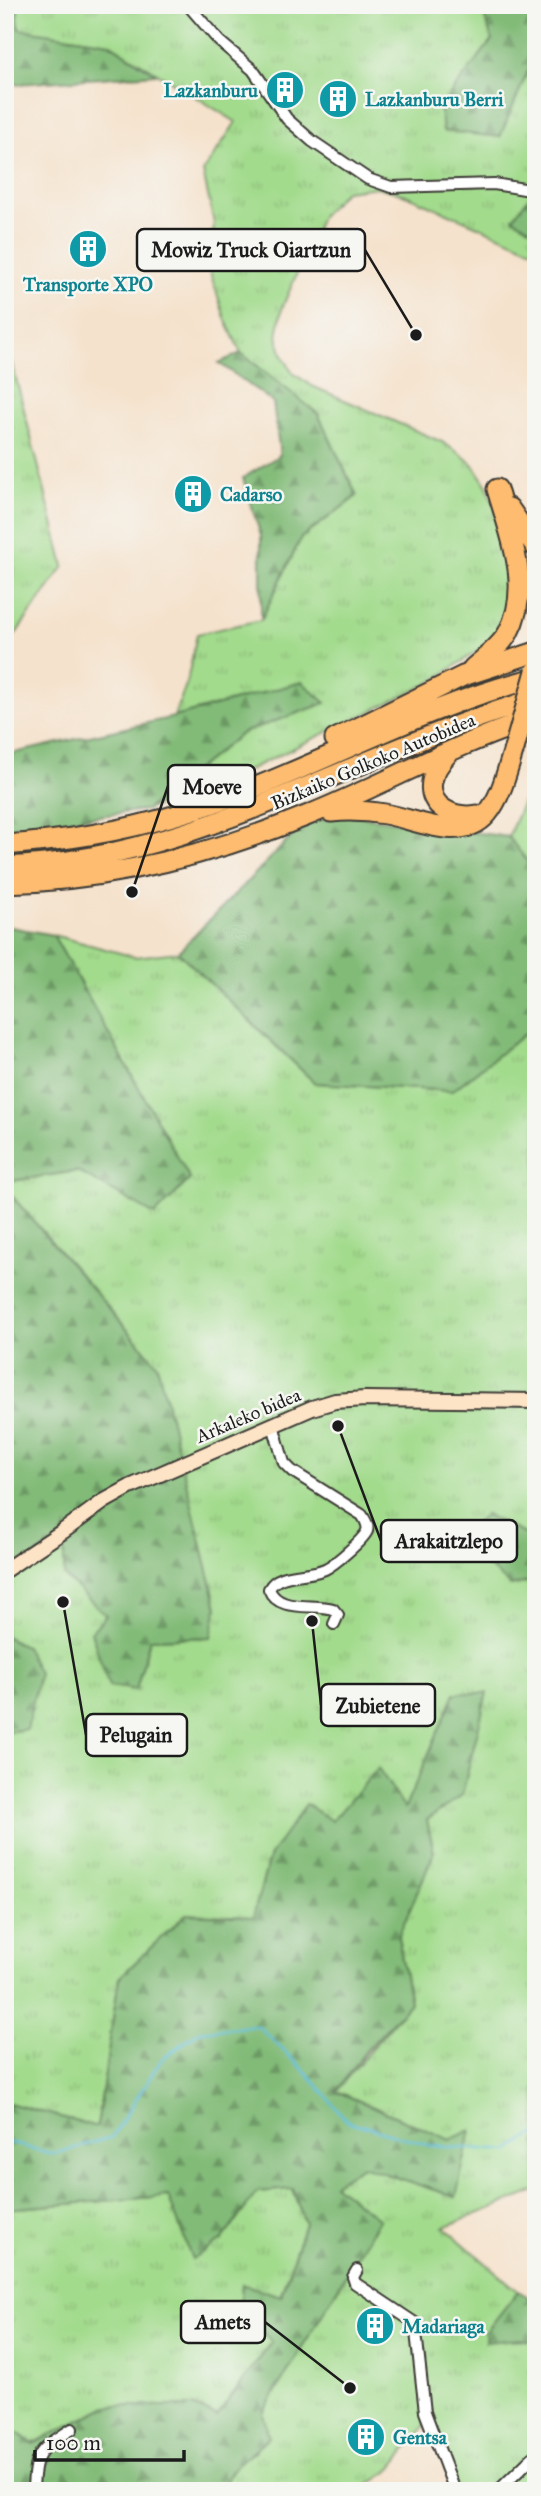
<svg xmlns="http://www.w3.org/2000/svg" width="541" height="2496" font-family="'IM FELL Great Primer',serif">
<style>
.grass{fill:url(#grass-tufts);stroke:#607c54;stroke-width:2}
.forest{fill:url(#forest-firs);stroke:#4f6c4a;stroke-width:2}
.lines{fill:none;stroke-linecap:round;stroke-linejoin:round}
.stream{stroke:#59bcd7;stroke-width:2.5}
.street-casing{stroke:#3d3a36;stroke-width:14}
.secondary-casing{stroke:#3d3a36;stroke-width:18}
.highway-casing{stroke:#3d3a36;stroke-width:23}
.street{stroke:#fff;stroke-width:10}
.secondary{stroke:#fee4c6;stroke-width:14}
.highway{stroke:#fdbc70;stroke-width:19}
.highway-bridge-casing{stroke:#3d3a36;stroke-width:23;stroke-linecap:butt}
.highway-bridge{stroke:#fdbc70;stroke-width:19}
.labels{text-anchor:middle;stroke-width:5;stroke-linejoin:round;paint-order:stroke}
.culture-label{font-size:19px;font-weight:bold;fill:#0d838f;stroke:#f6f6f2;text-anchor:start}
.street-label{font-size:19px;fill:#1c1c1c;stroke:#f6f6f2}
.leader{fill:none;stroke:#1c1c1c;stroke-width:2.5}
.callout-dot{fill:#1c1c1c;stroke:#f6f6f2;stroke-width:2.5}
.callout{fill:#f6f6f2;stroke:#1c1c1c;stroke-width:2.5}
.callout-label{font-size:21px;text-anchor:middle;font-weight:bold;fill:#1c1c1c}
</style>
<defs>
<pattern id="grass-tufts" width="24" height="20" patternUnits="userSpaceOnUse" patternTransform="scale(1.75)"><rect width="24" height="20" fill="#a3db8d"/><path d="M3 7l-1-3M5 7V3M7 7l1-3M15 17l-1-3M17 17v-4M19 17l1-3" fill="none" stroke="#8cbb79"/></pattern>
<pattern id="forest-firs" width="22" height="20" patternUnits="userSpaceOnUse" patternTransform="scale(1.75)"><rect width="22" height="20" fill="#82bb78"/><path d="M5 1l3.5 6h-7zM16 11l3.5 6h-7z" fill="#6a9762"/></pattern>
</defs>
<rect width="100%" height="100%" fill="#f6f6f2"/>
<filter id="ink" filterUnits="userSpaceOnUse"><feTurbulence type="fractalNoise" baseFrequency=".0143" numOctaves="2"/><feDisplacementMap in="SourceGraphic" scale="14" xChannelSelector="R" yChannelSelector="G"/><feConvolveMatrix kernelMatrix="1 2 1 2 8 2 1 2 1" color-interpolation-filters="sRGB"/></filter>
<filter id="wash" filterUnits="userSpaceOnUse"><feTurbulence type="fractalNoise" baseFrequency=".00686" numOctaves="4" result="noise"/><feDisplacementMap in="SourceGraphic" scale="28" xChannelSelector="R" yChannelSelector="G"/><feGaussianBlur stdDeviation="1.57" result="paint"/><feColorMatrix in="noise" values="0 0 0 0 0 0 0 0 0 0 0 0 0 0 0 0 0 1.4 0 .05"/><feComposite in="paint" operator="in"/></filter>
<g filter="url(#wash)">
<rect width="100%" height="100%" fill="#f5e2cc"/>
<path class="grass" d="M17,5H481L492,40L440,108L443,130L499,137L536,52V188L514,218L536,232V251L403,194L377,187L345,191L322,215L282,308L277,336L283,356L293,373L312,386L442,442L462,455L473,465L487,486L509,551L510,609L495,639L430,683L248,770L146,810L242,733L325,703L301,682L174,717L187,682L197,634L261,620L301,538L357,496L318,414L241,353L226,321L210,272L214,223L203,172L236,122L109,43L18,29Z
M5,336L64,566L5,649V618L9,614L14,553L5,520Z
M536,771V872L508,837Z
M53,935L135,957L178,952L315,1083L452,1091L536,1025V1540L486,1515L511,1586L536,1580V2191L444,2227L518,2291L485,2333V2342L519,2339L536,2342V2491H458L428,2423L388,2472L359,2491L223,2489L236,2463L256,2451L263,2413L379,2220L333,2185L362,2166L455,2197L450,2140L336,2091L410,2003L398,1937L434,1853L427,1820L462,1795L455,1694L405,1808L332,1822L270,1855L253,1918L186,1914L119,1978L97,2127L5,2102V1732L27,1729L25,1647L5,1636V1575L64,1535V1576L106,1615L136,1689L150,1639L210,1637L157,1364L5,1188V1182L77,1171L155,1214L190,1179Z
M292,2189L305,2223L280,2296L242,2284L240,2308L273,2341L217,2416L192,2406H108L33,2444L5,2424V2209L168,2196L222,2240L257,2192Z"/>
<path class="forest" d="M5,5H17L19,29L109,43L156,74L18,84L5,83Z
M481,5H536V52L500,137L443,131L440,108L492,40Z
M536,188V232L513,218Z
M241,353L318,414L357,496L301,538L261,620V536L243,478L280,455L273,402L219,363Z
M302,682L326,703L242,733L146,810L5,828V755L174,717Z
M350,815L508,837L536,872V1025L452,1091L315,1083L178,952L305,823Z
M5,926L53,935L190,1179L155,1215L77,1171L5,1182Z
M5,1188L157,1364L217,1607L211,1637L150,1639L136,1690L109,1686L91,1632L106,1615L64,1576V1536L5,1576V1525L9,1522L5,1508Z
M486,1515L536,1540V1580L511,1586L456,1538Z
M5,1636L25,1647L39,1673L27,1729L5,1732Z
M455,1693H487L462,1795L427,1820L434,1853L398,1937L410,2003L366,2051L336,2091L450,2140L471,2130L456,2197L362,2166L334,2184L379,2219L263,2413L269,2437C249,2458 231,2460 223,2491H5V2424L33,2444L108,2406H192L217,2416L272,2342L240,2308L242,2284L281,2296L305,2223L292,2189L257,2192L222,2240L192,2259L168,2196L5,2209V2102L97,2127L119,1978L186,1914L253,1917L270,1855L306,1804L332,1821L378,1768L405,1808Z
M518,2291L536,2301V2342L519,2339L485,2342V2333Z"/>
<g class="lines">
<path class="stream" d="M5,2142L54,2154L112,2137L161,2060L200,2031L258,2026L308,2074L347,2121L432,2146L510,2151L536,2133"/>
</g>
</g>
<g filter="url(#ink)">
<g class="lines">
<defs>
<path id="street" d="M188,5L219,41L253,70L287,119L312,141L368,179L391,187L494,184L536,191
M273,1425L284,1463L292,1471L362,1515C365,1520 369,1525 367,1531C363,1540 334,1565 325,1569C308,1577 278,1571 269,1589C278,1613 313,1603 333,1609L338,1615L334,1624
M357,2270L353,2277L355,2283L415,2323L425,2412L455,2491
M33,2491C34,2451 40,2450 72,2429
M498,2491L536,2454"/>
<path id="secondary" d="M5,1570L62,1532L103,1502L130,1487L312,1408L335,1401L365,1399L536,1401"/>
<path id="highway" d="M509,508L536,547
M473,668C485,658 500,647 508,633C533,587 510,535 497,489
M335,739L463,676L536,652
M449,752C442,760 434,770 432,781C427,808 455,819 477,815
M331,812C350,810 366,811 385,814C415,819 462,844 487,814C502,796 507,770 514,749
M5,845C62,841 119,832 173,816C298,780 409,709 536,678
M5,867C198,860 356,751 536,699
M5,883C108,880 211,855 306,816C383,785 456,743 536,718"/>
</defs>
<use href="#street" class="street-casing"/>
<use href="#secondary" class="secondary-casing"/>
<use href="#highway" class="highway-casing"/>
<use href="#street" class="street"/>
<use href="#secondary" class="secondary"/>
<use href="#highway" class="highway"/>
<defs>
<path id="highway-bridge" d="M514,749L536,671"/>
</defs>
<use href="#highway-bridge" class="highway-bridge-casing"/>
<use href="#highway-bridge" class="highway-bridge"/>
</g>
</g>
<defs>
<symbol id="building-disc" viewBox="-11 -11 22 22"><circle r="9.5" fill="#0f9aa8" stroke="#f6f6f2"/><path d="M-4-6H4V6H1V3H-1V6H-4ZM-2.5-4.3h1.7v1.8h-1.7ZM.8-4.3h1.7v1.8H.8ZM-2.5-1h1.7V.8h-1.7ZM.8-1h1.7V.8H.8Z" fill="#fff"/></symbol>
</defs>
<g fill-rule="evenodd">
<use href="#building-disc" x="263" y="68" width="44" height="44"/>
<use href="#building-disc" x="316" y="77" width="44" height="44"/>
<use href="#building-disc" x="66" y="227" width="44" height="44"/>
<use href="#building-disc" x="171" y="472" width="44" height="44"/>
<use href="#building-disc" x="353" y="2304" width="44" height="44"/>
<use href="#building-disc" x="344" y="2415" width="44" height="44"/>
</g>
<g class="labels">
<g class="culture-label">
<text x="258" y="97" text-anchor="end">Lazkanburu</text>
<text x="365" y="106">Lazkanburu Berri</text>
<text x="88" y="291" text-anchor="middle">Transporte XPO</text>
<text x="220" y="501">Cadarso</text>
<text x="402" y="2333">Madariaga</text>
<text x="393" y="2444">Gentsa</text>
</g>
<g class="street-label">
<text transform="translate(373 761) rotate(-23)" y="7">Bizkaiko Golkoko Autobidea</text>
<text transform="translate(248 1415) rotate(-23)" y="7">Arkaleko bidea</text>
</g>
</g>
<path class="leader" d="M416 335L365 250M132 892L168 786M338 1426L381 1541M312 1621L321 1705M63 1602L86 1735M350 2388L265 2322"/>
<g class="callout-dot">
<circle cx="416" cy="335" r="7"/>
<circle cx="132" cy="892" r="7"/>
<circle cx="338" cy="1426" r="7"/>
<circle cx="312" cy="1621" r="7"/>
<circle cx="63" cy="1602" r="7"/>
<circle cx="350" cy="2388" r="7"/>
</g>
<g class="callout">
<rect x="137" y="229" width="228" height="42" rx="7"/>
<rect x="168" y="765" width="87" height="42" rx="7"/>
<rect x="381" y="1520" width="136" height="42" rx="7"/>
<rect x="321" y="1684" width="114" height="42" rx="7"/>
<rect x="86" y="1714" width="101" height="42" rx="7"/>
<rect x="181" y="2301" width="84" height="42" rx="7"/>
</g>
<g class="callout-label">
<text x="251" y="257">Mowiz Truck Oiartzun</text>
<text x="212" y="794">Moeve</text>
<text x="449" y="1548">Arakaitzlepo</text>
<text x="378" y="1713">Zubietene</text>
<text x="136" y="1742">Pelugain</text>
<text x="223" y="2329">Amets</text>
</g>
<rect width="541" height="2496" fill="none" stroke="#f6f6f2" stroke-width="28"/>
<path d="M35 2450v10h149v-10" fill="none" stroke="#1c1c1c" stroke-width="3.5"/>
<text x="46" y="2450" font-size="21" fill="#1c1c1c" stroke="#f6f6f2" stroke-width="5" paint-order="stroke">100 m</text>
</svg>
